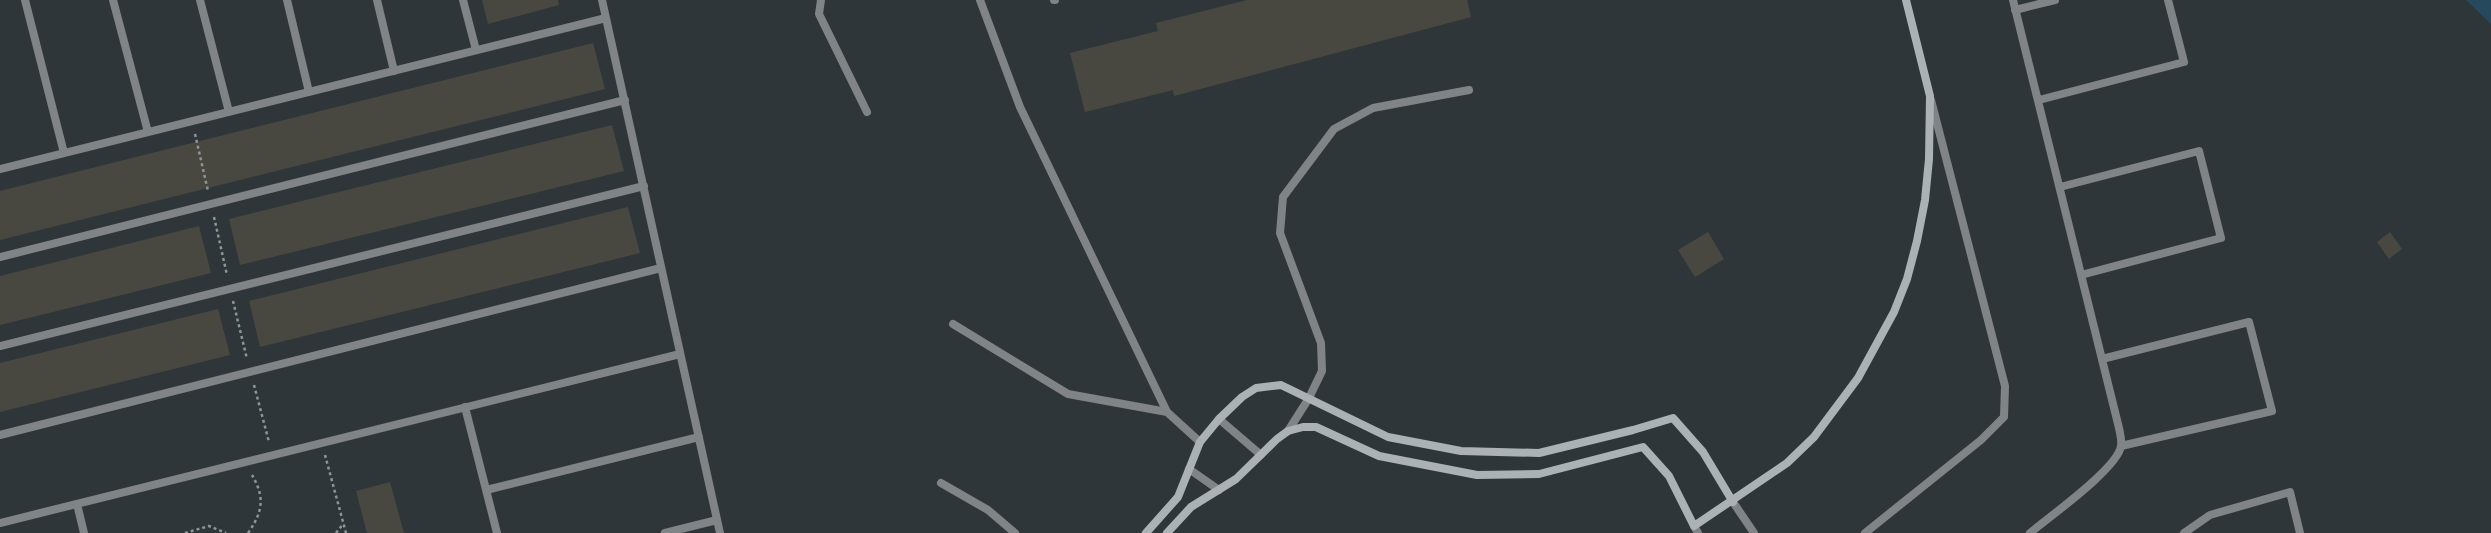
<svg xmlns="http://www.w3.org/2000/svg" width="2491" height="533" font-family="'Archivo Narrow',sans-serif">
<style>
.green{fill:#26495d}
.building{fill:#484841}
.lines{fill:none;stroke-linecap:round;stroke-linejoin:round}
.path{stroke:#8e9497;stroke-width:2.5;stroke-dasharray:3 3;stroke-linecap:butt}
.lane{stroke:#818486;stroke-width:8}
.street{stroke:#818486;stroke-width:8}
.secondary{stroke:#abb1b4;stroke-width:8}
</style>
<rect width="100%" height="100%" fill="#2f363a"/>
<path class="green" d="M2466,0H2491V24Z"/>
<path class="building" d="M482,0H558L559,5L488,24Z
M1247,0H1467L1471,17L1174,96L1173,90L1085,112L1070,53L1158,31L1156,23Z
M593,43L605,89L0,240V191Z
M612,125L624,171L240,265L229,219Z
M628,207L640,253L260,347L249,301Z
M199,226L211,273L0,325V276Z
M1708,232L1724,259L1695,277L1678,250Z
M2390,232L2402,249L2389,259L2377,242Z
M218,309L230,355L0,412V363Z
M390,482L404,533H367L356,491Z"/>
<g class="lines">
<path class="path" d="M195,134L208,191
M214,217L227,275
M233,301L247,359
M254,385L269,442
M325,455L346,533
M185,533L209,526L226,533
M248,533C263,512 265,497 252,475
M336,533L343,524"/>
<path class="lane" d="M821,0L819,14L867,112
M980,0L1020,107L1167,412L1200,442
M1054,0H1055
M953,324L1068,394L1167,412
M1288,431L1309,398L1322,371L1321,343L1280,233L1283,197L1334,129L1373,108L1469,90
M941,483L988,510L1015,533"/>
<path class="street" d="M25,0L64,153
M113,0L148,132
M200,0L229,112
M287,0L309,92
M377,0L394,71
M463,0L476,50
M602,0L720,533
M2013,0L2119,428C2120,433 2122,441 2121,446C2118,468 2049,517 2030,533
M2015,10L2055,0
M2039,100L2184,62L2168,0
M0,169L606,18
M2060,187L2199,151L2221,238L2081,275
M0,257L625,100
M0,346L644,186
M2102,359L2249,322L2272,411L2121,446
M465,407L497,533
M1219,419L1261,455
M0,435L661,268
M1189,469L1219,490
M486,490L699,437
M1733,502L1754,533
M77,504L84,533
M0,523L680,354
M1694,526L1698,533
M665,533L717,520
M1865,533L1981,440L2004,417L2005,386L1931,100
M2184,533L2210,515L2290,492L2300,533"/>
<path class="secondary" d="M1146,533L1178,497L1200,442L1219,419L1242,397L1256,388L1281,385L1388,437L1461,451L1539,453L1633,430L1673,418L1703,452L1733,502
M1167,533L1191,507L1236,479L1277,439L1288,431L1303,427H1316L1379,456L1477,475L1539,474L1643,447L1669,476L1694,526L1787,463L1814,437L1858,378L1894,312L1907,279L1917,241L1925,200L1929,159L1930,96L1906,0"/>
</g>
</svg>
